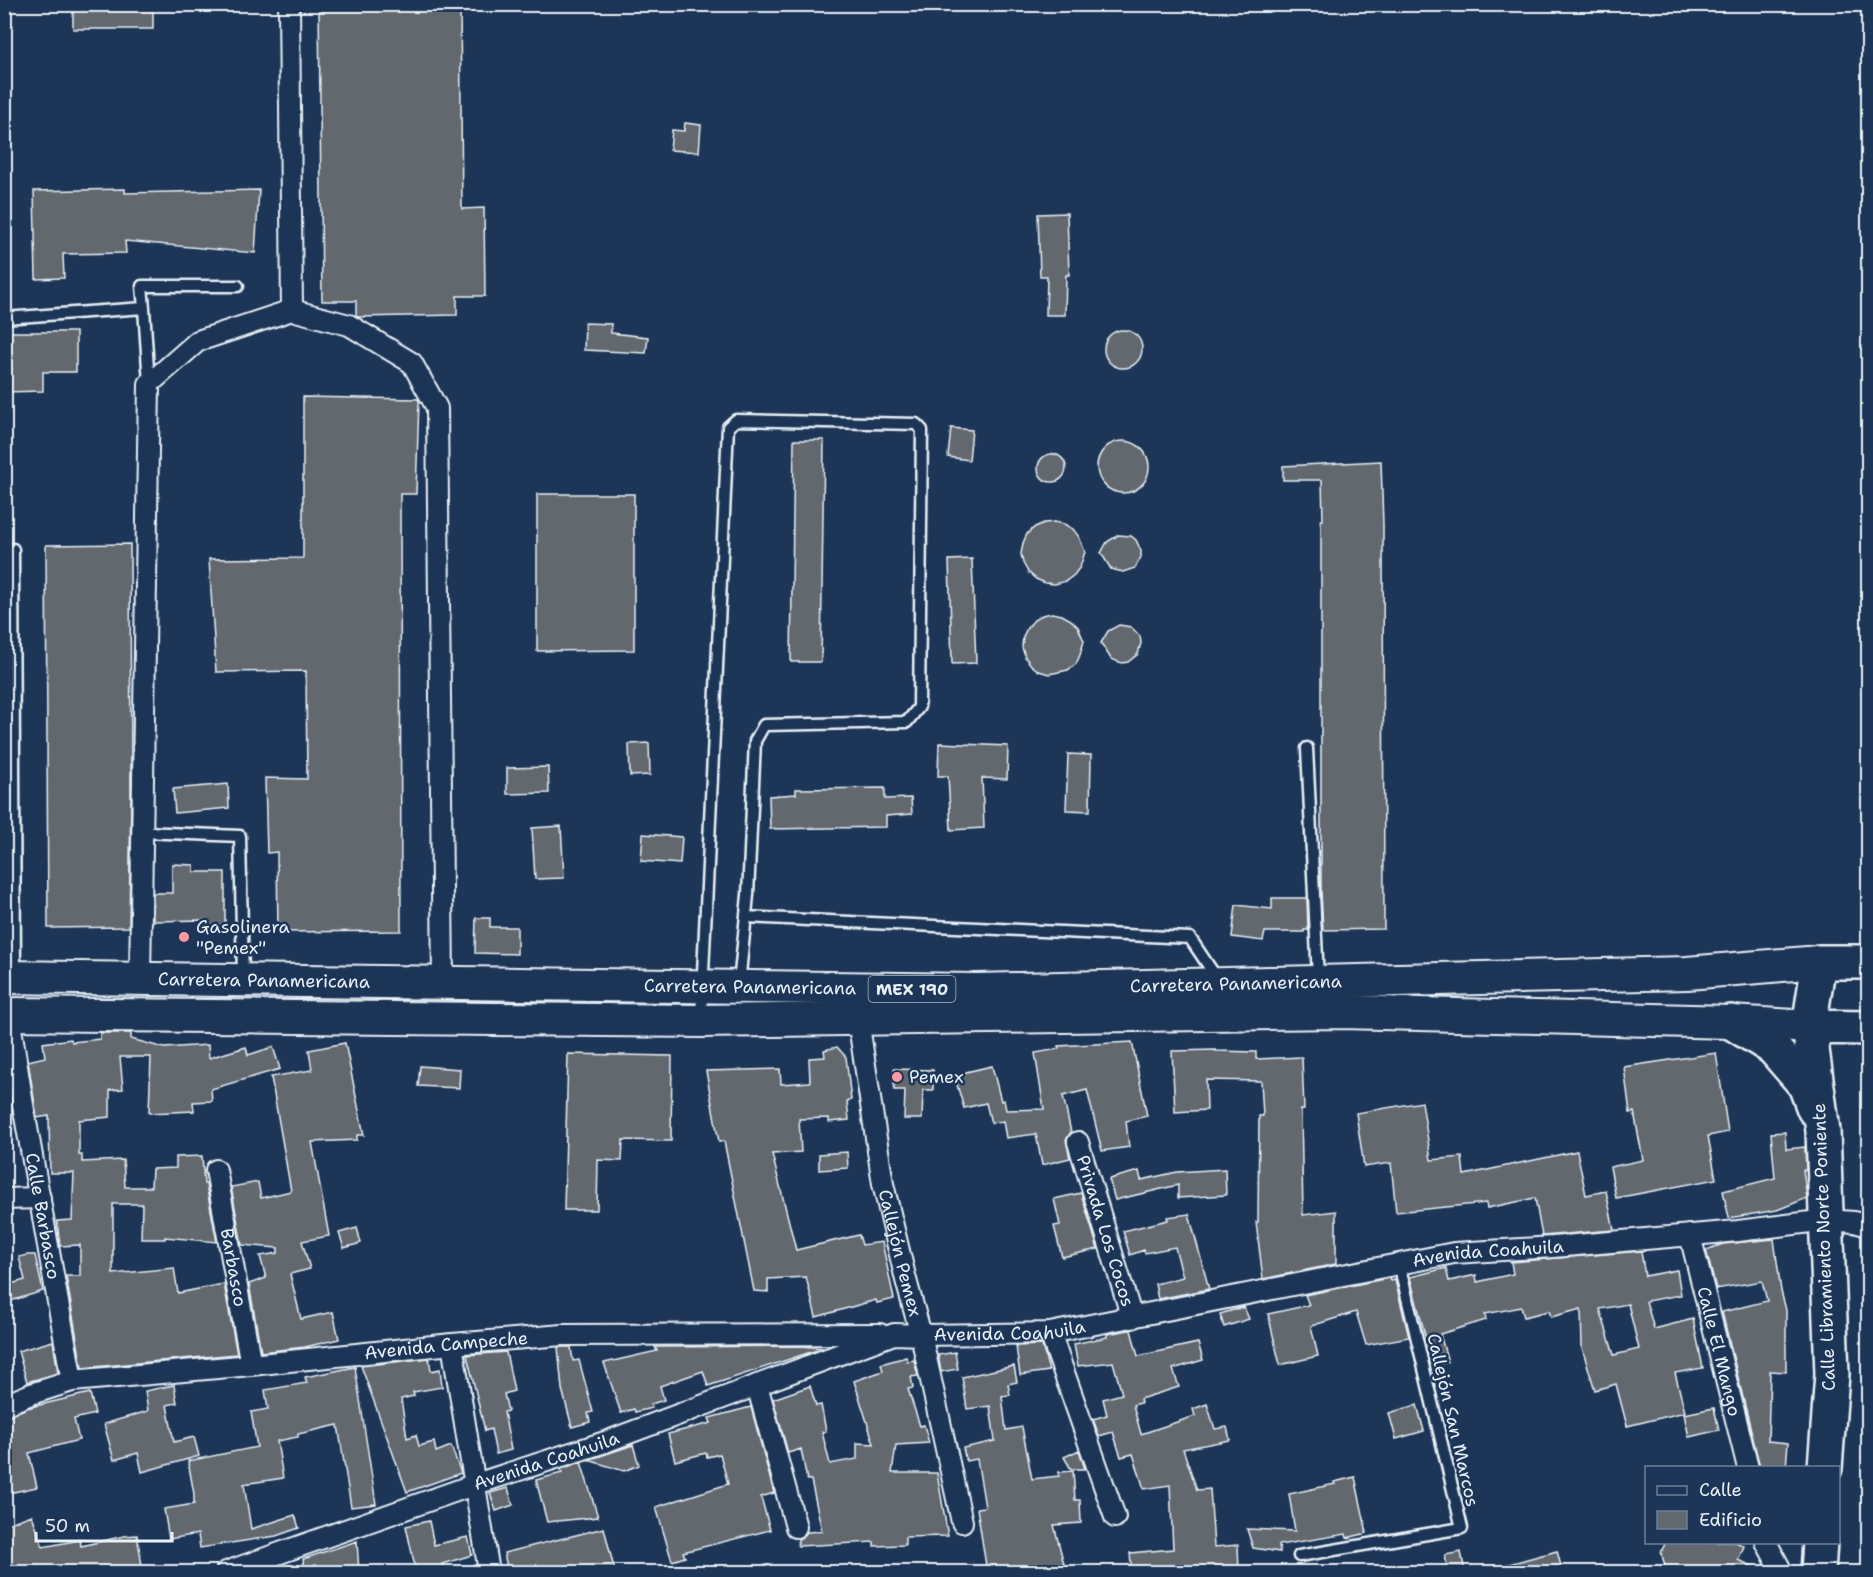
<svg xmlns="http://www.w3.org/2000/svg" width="1873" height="1577" font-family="'Shantell Sans',sans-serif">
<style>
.building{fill:#63686e;stroke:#e8f1f8;stroke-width:1.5;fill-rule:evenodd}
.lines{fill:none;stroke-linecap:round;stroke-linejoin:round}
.lane-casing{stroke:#e8f1f8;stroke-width:15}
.street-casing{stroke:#e8f1f8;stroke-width:24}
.primary-casing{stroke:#e8f1f8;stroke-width:36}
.highway-casing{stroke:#e8f1f8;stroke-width:38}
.lane{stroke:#1d3557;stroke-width:10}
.street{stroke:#1d3557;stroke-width:20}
.primary{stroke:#1d3557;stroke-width:32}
.highway{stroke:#1d3557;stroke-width:33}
.poi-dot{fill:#ff9aa2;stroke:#1d3557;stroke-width:2}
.labels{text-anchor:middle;stroke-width:5;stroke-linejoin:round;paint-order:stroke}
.shield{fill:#1d3557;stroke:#abb9c8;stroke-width:1.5}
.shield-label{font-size:16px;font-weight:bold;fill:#e8f1f8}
.poi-label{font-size:18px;fill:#e8f1f8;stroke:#1d3557;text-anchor:start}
.street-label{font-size:18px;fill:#e8f1f8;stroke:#1d3557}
</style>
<rect width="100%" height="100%" fill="#1d3557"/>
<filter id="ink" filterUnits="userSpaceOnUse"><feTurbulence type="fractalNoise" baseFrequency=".0167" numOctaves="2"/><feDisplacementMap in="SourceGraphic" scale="12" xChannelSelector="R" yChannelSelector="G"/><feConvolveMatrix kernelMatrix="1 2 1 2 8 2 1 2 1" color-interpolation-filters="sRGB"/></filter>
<g filter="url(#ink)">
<path class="building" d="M73,4H153V29H73Z
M319,4H460L462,209L484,208L485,296H457V315L358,317L356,315V301H322Z
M685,123L701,125L699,152L670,150L672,130L684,131Z
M125,189V193L259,190L255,253L125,241L126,253L63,254L64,278L36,279L34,191Z
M1067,213L1069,275H1066L1065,315H1046L1047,276H1040L1038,214Z
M585,323L611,324V333L648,337L646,353L584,350Z
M1104 349a19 19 0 1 1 38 0a19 19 0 1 1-38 0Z
M10,332H76V372H43V391L4,392V337H10Z
M303,397L418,399L419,401L416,494H400L401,931L278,932L277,852L267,853L265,778L307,779L306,671L216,672L209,559L303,558Z
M951,428L972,430L969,460L948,457Z
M794,440H824L821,662H791Z
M1097 467a26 26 0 1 1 52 0a26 26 0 1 1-52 0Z
M1038 468a14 14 0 1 1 28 0a14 14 0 1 1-28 0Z
M1381,461L1383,525L1384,929L1323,930L1321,893V520H1323L1322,480H1283V466Z
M537,494H634V650L537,651Z
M1054,522L1064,524L1073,529L1079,537L1085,552L1080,567L1074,575L1066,581L1055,584L1045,583L1036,579L1028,572L1023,563L1021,554L1023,543L1027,534L1035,527L1044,523Z
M1118,535L1131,536L1136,540L1141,551V557L1135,568L1123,572L1111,569L1101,553L1107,542Z
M130,544L131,795L129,927L48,928L46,545Z
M972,559L976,663L952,664L949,560Z
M1052,613L1062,615L1071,620L1078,627L1084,641L1080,655L1076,664L1068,670L1049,674L1039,671L1031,665L1025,657L1022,647L1023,637L1027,628L1034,620L1042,615Z
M1119,625L1131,627L1140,636L1141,643L1138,654L1128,662L1122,663L1111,659L1101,643L1108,631Z
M649,743L650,775L630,776L629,744Z
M939,743L1008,746L1007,779L982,778L984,828L951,830L948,776H938Z
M1068,754L1091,755L1090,811L1066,810Z
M548,767L549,793L507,794V768Z
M228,784L229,808L175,813L173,789Z
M885,788V799L911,798L912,814L886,816V827L770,829L769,796L796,794V789Z
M561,826L564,878L535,879L532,828Z
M643,834L682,837L680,864L641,861Z
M172,864L194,865V872H225V925L206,926V920L153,921V893H172Z
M1272,898H1307L1308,930H1304V932H1265L1263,941L1232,937L1236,905L1272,909Z
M476,918H490V927H517V954L475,953Z
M100,1033H131V1039L164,1048L208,1045L209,1058L246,1047L248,1055L273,1047L280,1069L211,1089L212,1101L193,1102L194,1111L149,1113L151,1057H120L123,1089L110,1090V1117L79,1120V1155H82V1162L123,1160L125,1187H151L152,1169L176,1168V1157L202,1156L204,1184H206L217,1242L165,1237V1239H141L142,1204H113V1274L174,1268L178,1293L224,1284L237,1354L82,1368L66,1276H80V1245L60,1246L57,1221L72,1220L74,1173H50L49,1116L37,1118L28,1061L45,1057L43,1043L71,1039L72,1042L100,1039Z
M1132,1042L1147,1116L1126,1121L1129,1147L1102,1151L1087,1090L1063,1096L1071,1132L1066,1140L1070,1158L1042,1165L1036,1134L1006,1138L1003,1121L991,1123L986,1103L964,1108L957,1085L966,1072L992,1066L1001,1101L1004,1100L1006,1110L1044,1109L1035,1053L1059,1049L1058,1046Z
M345,1043L364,1135H357V1140L312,1142L329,1236L302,1241L310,1269L290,1274L301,1319L333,1312L339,1339L305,1347L261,1352L249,1284L266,1278L260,1256L278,1253V1248L242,1245L231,1187L258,1182L261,1198L291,1191L271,1077L312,1070L309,1050Z
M837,1047L846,1057L851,1100L847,1101L849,1120L829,1122V1118L799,1119L801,1152L772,1154L796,1250L859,1235L862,1245L882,1242L894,1299L877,1303L876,1300L816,1317L806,1277L768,1279V1292L754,1291L724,1141L719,1142L706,1071L780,1069L781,1084L810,1082L809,1058L825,1057L824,1050Z
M1216,1050V1051L1256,1052V1059L1302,1057L1304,1110H1301L1303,1215L1336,1211V1264L1263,1279L1256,1222H1258L1259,1116H1263L1261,1081L1206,1080L1207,1110L1175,1112L1172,1051Z
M1716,1053L1728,1132L1708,1136L1716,1179L1616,1198L1610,1167L1643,1160L1634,1112L1630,1113L1624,1067Z
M568,1054L672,1056L671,1141L623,1140L622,1161L598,1160L597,1210H564Z
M420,1066L460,1069L459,1088L418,1086Z
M894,1069L933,1070V1090H923L922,1119H904L905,1090H894Z
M1422,1102L1431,1160L1462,1157L1464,1175L1577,1151L1586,1195L1606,1191L1614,1230L1542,1236L1535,1198L1487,1208L1486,1203L1396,1212L1391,1163L1364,1167L1356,1113Z
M1785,1132L1786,1149L1805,1147L1806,1170H1803L1807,1198L1777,1210L1729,1218L1723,1191L1775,1178L1771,1133Z
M847,1152L848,1168L819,1170V1154Z
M1225,1169L1226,1195L1178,1198V1185L1115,1200L1109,1179L1139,1171L1141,1180L1177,1172Z
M1081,1193L1098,1249L1062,1257L1054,1226L1060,1225L1054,1199Z
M1189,1214L1209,1289L1158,1299L1155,1284L1183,1277L1175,1247L1145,1253L1144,1250L1130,1255L1123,1231L1168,1220L1167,1217Z
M357,1228L361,1243L344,1248L339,1233Z
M1774,1239L1781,1291L1786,1310V1372L1770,1371L1768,1441L1788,1443L1786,1467H1760L1722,1312L1767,1301L1762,1281L1716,1289L1706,1250L1723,1244Z
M1641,1251L1645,1276L1677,1270L1681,1295L1646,1301L1654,1329L1693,1319L1703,1368L1675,1373L1685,1412L1627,1426L1616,1384L1595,1390L1582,1348L1581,1309L1551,1317L1549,1311L1524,1317L1521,1307L1485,1314L1486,1320L1440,1334L1448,1362L1433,1366L1410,1277L1446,1268L1449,1281L1476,1275L1477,1282L1513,1274L1511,1262ZM1628,1304L1639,1349L1614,1355L1600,1309Z
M28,1255H35L43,1291L4,1303V1286L25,1280L19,1257Z
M1389,1278L1390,1281L1395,1280L1409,1337L1366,1345L1356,1312L1311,1326L1318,1356L1280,1365L1268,1314L1309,1305L1305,1295Z
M1244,1307L1249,1319L1224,1327L1220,1314Z
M1129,1330H1131L1138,1356L1198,1343L1203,1360L1173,1369L1179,1387L1140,1399L1141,1403L1133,1405L1141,1434L1195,1416L1193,1409L1207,1404L1215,1429L1227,1427L1230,1440L1183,1449L1197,1490L1210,1489L1214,1547L1238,1545L1239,1572H1132L1130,1553L1173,1549L1170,1485L1144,1489L1133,1454L1121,1457L1113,1432L1099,1436L1093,1419L1107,1415L1103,1399L1122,1394L1113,1362L1078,1366L1074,1344L1107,1337V1334Z
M53,1341L58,1373L27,1382L18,1351Z
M1042,1345L1049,1371L1020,1375L1016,1346Z
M800,1346L823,1348L708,1386L703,1371L660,1386L664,1400L651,1404L652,1408L635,1412L634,1409L621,1413L604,1363L657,1351L655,1347Z
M558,1347H571L573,1361L579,1360L593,1412L588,1413L590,1422L572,1427L562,1389Z
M506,1352L514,1391L504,1394L508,1411L504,1412L511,1450L496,1454L491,1429L485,1431L467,1355Z
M955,1352L958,1369L941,1372L938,1355Z
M906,1357L907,1361L914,1360L918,1376L911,1377L913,1388L908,1389L920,1426L924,1425L929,1443L896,1445L892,1473H937L948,1536L905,1537V1545L874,1546V1542L798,1546V1539L804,1536L807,1532L822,1531L811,1480H807L801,1449L788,1453L773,1399L810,1386L816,1406L821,1405L826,1431L822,1432L830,1464L857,1459V1443L874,1444L854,1381L883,1371L881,1364Z
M429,1358L431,1371L440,1369L442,1387L413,1392L414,1396L401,1399L407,1438L416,1435L419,1446L434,1442L436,1452L451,1446L461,1473L407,1492L361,1366Z
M1014,1366L1017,1382L1008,1384L1010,1395L1002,1396L1006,1430L1022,1427L1032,1479L1059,1476V1472L1073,1471L1075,1500H1080L1081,1523L1054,1525L1066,1572H987L977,1508L985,1507L977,1459L966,1461L963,1448L995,1441L990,1406L967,1409L962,1377Z
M355,1367L376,1504L351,1507L338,1425L298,1434V1437L277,1441L283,1478L244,1484L251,1529L295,1515L299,1528L276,1536L200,1548L198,1534L169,1539L164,1509L194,1504V1494L188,1461L257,1447L251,1412L268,1409L265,1390L307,1383L305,1377Z
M174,1385L177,1403L167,1405L174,1442L194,1437L199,1456L142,1472L138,1453L114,1460L104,1424L148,1411L145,1391Z
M90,1393L95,1414L74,1419L79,1440L29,1453L37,1487L4,1494V1435L11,1433L6,1417L27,1408Z
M1417,1405L1424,1431L1396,1439L1389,1413Z
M751,1407L774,1493L761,1497L770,1530L683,1552L685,1557L672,1561L656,1507L728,1484L720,1454L707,1457L706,1453L675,1461L668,1434L711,1423L709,1418Z
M1714,1408L1719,1430L1689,1437L1684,1414Z
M633,1445L639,1465L624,1471L588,1460Z
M1079,1450L1085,1469H1071L1064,1457Z
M581,1462L598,1517L547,1522L536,1480L562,1473L561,1469Z
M1355,1477L1367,1533L1347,1538L1346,1534L1279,1545L1280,1552L1253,1548L1247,1529L1295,1531L1289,1494L1335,1484L1334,1482Z
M508,1488L513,1505L496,1511L490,1493Z
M32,1515L43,1547L80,1540L81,1546L124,1536L137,1535L143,1572H4V1554L10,1552L4,1535V1525Z
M429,1521L434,1545L468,1537L472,1555L442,1564L445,1572H416L406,1526Z
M604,1528L615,1572H508L504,1553Z
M357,1541L359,1572H305L303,1559Z
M1666,1542H1736L1744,1546L1738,1560L1766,1572H1667L1661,1552Z
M1557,1551L1561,1566L1538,1572H1495L1494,1568Z
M1461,1552L1465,1572H1448L1445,1555Z"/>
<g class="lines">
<defs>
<path id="lane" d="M144,308L142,286H238
M4,318L144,308L149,384
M13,549L15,974
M1307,748L1318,979
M142,832L240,836L243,977
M746,917L1190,938L1218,980
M701,1017L728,427L736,420L916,424L922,430L919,707L907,722L764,725L755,741L748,895L739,984
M1299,1556L1462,1528L1399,1264"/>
<g id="street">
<path d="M289,4L292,310"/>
<path d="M140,979L149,384L198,341L292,310L349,325L412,363L437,408L443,983"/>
<path id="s1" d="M9,1015L23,1105L72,1381"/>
<path id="s2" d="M858,1019L883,1184L906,1280L921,1335L962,1522"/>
<path id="s3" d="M1078,1142L1132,1318"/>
<path id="s4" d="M216,1170L251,1365"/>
<path d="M4,1199L40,1198"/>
<path id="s5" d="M1690,1235L1748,1468"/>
<path d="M1050,1333L1115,1517"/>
<path d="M452,1344L489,1572"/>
<path d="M757,1385L796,1527"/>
<path id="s6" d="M4,1405L31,1394L72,1381L251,1365L452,1344L563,1335L880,1334"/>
<path d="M1766,1542L1782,1572"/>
<path id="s7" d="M226,1572L476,1484L605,1442L894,1334L921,1335L1050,1333L1454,1253L1553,1247L1738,1231L1827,1220L1854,1222L1868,1226"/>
</g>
<g id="primary">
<path id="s8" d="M4,977L976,990L1687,973L1819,962"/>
<path d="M4,1014L701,1021L1343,1012L1731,1022L1809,1027"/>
</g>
<path id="highway" d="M1731,1022L1773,1048L1805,1085L1814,1109
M1809,1027L1868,1028
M1825,1468L1832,1374L1823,1131L1809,1027L1819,962H1868
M1818,1572L1820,1542"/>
</defs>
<use href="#lane" class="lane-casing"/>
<use href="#street" class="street-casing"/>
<use href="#primary" class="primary-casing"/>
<use href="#highway" class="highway-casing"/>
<use href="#lane" class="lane"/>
<use href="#street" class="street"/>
<use href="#primary" class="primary"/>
<use href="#highway" class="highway"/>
</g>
</g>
<g class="poi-dot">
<circle cx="184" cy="937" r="6"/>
<circle cx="897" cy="1077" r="6"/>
</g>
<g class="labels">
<rect class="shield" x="868.5" y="976" width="87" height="26" rx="4.5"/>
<g class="shield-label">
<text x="912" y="995">MEX 190</text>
</g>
<g class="poi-label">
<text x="196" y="933">Gasolinera<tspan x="196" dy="21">"Pemex"</tspan></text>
<text x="909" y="1083">Pemex</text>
</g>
<g class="street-label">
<text dy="6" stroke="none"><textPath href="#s8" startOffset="260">Carretera Panamericana</textPath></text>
<text dy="6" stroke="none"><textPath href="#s8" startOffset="1232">Carretera Panamericana</textPath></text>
<text dy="6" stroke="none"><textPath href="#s8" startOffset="746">Carretera Panamericana</textPath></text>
<text dy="6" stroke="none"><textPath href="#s1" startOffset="204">Calle Barbasco</textPath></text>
<text dy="6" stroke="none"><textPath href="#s3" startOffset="93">Privada Los Cocos</textPath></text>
<text transform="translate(1824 1247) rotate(-92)" y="6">Calle Libramiento Norte Poniente</text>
<text dy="6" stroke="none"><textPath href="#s2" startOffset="238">Callejón Pemex</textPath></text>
<text dy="6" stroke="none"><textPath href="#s7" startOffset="1311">Avenida Coahuila</textPath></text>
<text dy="6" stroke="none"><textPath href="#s4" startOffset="99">Barbasco</textPath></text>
<text dy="6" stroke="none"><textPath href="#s7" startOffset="825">Avenida Coahuila</textPath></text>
<text dy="6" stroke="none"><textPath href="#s6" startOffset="448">Avenida Campeche</textPath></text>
<text dy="6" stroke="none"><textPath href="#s5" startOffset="120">Calle El Mango</textPath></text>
<text transform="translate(1453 1420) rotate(77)" y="6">Callejón San Marcos</text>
<text dy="6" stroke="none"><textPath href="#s7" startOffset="339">Avenida Coahuila</textPath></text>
</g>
</g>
<rect width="1873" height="1577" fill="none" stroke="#1d3557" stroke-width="24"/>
<rect x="12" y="12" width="1849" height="1553" fill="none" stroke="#e8f1f8" stroke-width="2" filter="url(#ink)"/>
<rect x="1645" y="1466" width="195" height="78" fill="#1d3557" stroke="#6e8097" stroke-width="1.5"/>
<rect x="1657" y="1486" width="30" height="9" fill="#1d3557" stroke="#6e8097" stroke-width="1.5"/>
<text x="1699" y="1496" font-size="18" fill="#e8f1f8">Calle</text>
<rect x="1657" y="1511" width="30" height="18" fill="#63686e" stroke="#6e8097" stroke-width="1.5"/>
<text x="1699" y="1526" font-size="18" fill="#e8f1f8">Edificio</text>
<path d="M36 1532v9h136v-9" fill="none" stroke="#e8f1f8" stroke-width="3"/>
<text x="45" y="1532" font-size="18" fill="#e8f1f8" stroke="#1d3557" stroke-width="4.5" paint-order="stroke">50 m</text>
</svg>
